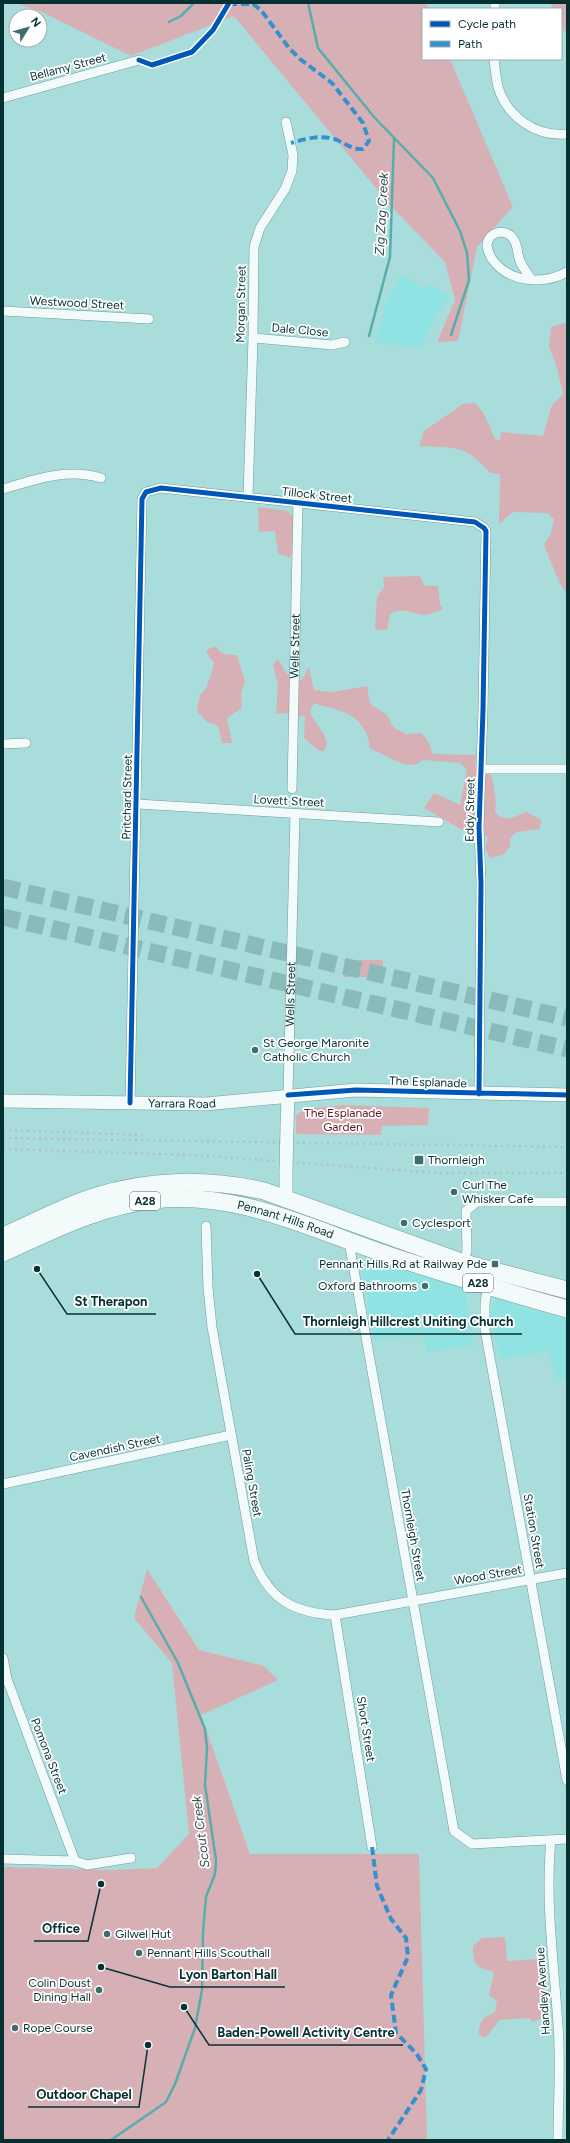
<svg xmlns="http://www.w3.org/2000/svg" width="570" height="2143" font-family="Figtree,sans-serif">
<style>
.built{fill:#90e3e3}
.green{fill:#d7b0b5}
.lines{fill:none;stroke-linecap:round;stroke-linejoin:round}
.stream{stroke:#56adac;stroke-width:2.5}
.highway-tunnel{stroke:#88bbba;stroke-width:17;stroke-dasharray:17 8;stroke-linecap:butt}
.street-casing{stroke:#709c9c;stroke-width:10}
.secondary-casing{stroke:#709c9c;stroke-width:14}
.highway-casing{stroke:#709c9c;stroke-width:18}
.street{stroke:#f2fafa;stroke-width:9}
.secondary{stroke:#f2fafa;stroke-width:13}
.highway{stroke:#f2fafa;stroke-width:17}
.rail{stroke:#b1c0c0;stroke-width:2.5;stroke-dasharray:2 4;stroke-linecap:butt}
.secondary-bridge-casing{stroke:#709c9c;stroke-width:14;stroke-linecap:butt}
.secondary-bridge{stroke:#f2fafa;stroke-width:13}
.quiet{stroke:#3491ce;stroke-width:4;stroke-dasharray:8 4;stroke-linecap:butt}
.cycleway-casing{stroke:#fff;stroke-width:8}
.cycleway{stroke:#0057b8;stroke-width:5}
.poi-dot{fill:#3f6d6e;stroke:#fff;stroke-width:1.5}
.labels{text-anchor:middle;stroke-width:3.5;stroke-linejoin:round;paint-order:stroke}
.shield{fill:#fff;stroke:#516f70;stroke-width:1}
.shield-label{font-size:11px;font-weight:bold;fill:#063132}
.street-label{font-size:12px;fill:#063132;stroke:#fff}
.poi-label{font-size:12px;fill:#063132;stroke:#fff;text-anchor:start}
.park-label{font-size:12px;fill:#611422;stroke:#fff}
.water-label{font-size:13px;font-style:italic;fill:#314f4f;stroke:#fff}
.leader{fill:none;stroke:#063132;stroke-width:1.5}
.callout-dot{fill:#063132;stroke:#fff;stroke-width:1.5}
.callout-label{font-size:13px;text-anchor:middle;font-weight:bold;fill:#063132;stroke:#fff;stroke-width:3.5;stroke-linejoin:round;paint-order:stroke}
</style>
<rect width="100%" height="100%" fill="#a9dddc"/>
<path class="built" d="M401,274L425,290L429,283L449,296L425,336L420,348L379,343L376,338L386,302Z
M364,1258L460,1287L465,1293L474,1345L427,1352L424,1335L409,1338L401,1337L374,1342L360,1262Z
M494,1298L567,1320V1378L556,1380L549,1351L501,1359L489,1315Z"/>
<path class="green" d="M15,3H426L429,9H423V59H450L513,207L477,247L458,341L437,342L455,300L445,262L390,205L234,16L131,56L42,12Z
M550,3H567V36L561,24V9H553Z
M567,322V594L559,582L544,545L551,533L554,520L548,513L513,512L499,524L500,474L490,473C465,444 455,448 419,446L424,431L463,404L475,403L484,414L495,439L500,440L501,432L543,436L552,405L563,394L557,368L549,346L551,327Z
M258,507L288,511L293,517V551L290,558L278,553L275,531L259,532Z
M420,576L425,586H438L440,604L443,609C437,611 430,615 424,615C410,614 403,606 390,614L387,630H377L375,627L377,597L384,587L383,577Z
M216,646C219,655 229,655 237,655L245,682L241,693L242,708L227,718L232,743H222L218,726L206,721L197,711L200,695L206,688L211,675L214,663L209,657L206,650Z
M278,659C284,668 289,682 302,680L309,667L314,690L333,692L367,686L370,704L387,715L393,727L406,734L421,733L428,741L433,754L476,755L475,766L492,776L496,802L495,812C505,823 514,817 526,812L541,819L540,829L517,832L510,838V847L503,855L490,858L485,848L488,837L462,830L424,808L434,793L460,805L467,769L459,763L424,760L414,765L403,764L371,749L369,746C370,736 360,720 350,715C340,709 325,707 314,703L310,712C315,725 325,730 327,745L324,751H319L304,738L305,717L287,713L276,714L278,685L273,665Z
M344,960H383V977H344Z
M343,1105L429,1108L428,1125L382,1126L381,1135L296,1134V1116L305,1109Z
M147,1569L199,1650L264,1666L278,1680L201,1715L250,1854H419L427,2140H3V1867L111,1870L157,1868L189,1834L172,1663L134,1618Z
M505,1937L507,1961L537,1959L544,1969L543,1986L547,2000V2016L533,2022L529,2018L500,2020L486,2037H482L479,2034C478,2022 484,2017 495,2012L497,2001L489,1995L494,1972C476,1967 473,1966 473,1946L482,1938Z"/>
<g class="lines">
<path class="stream" d="M308,3L318,48L374,117L433,178L460,231L467,253L469,280L451,335
M169,22L181,16L194,3
M369,336L390,257L394,139
M111,2140L166,2102L175,2084L195,2028L202,1990L203,1932L206,1897L215,1874L216,1860L205,1785L207,1748L205,1729L178,1663L141,1597"/>
<path class="highway-tunnel" d="M3,887L567,1018
M3,917L567,1049"/>
<defs>
<g id="street">
<path d="M495,9V3"/>
<path d="M494,59C495,68 496,78 498,87C507,117 536,137 567,134"/>
<path d="M3,98L139,60"/>
<path d="M531,279C528,273 522,267 520,261C517,254 518,246 514,240C507,228 489,230 487,245C487,249 490,256 492,259C509,283 543,285 567,272"/>
<path d="M3,311L149,319"/>
<path d="M253,338L332,345L345,342"/>
<path d="M3,489C36,479 67,468 101,478"/>
<path d="M248,497L253,338L254,247L260,228L285,189L292,171L293,155L286,122"/>
<path d="M3,744L26,743"/>
<path d="M481,769H567"/>
<path id="s1" d="M292,789L298,502"/>
<path d="M137,804L439,822"/>
<path id="s2" d="M288,1095L295,814"/>
<path d="M130,1103L142,499L146,492L161,488L475,522L484,528L486,531L483,710L479,827L481,883L479,1094"/>
<path d="M206,1226L208,1288L212,1327L254,1561C270,1600 294,1613 335,1615L567,1573"/>
<path d="M349,1242L454,1831L472,1844L567,1839"/>
<path d="M464,1263L467,1250L466,1211L477,1202H567"/>
<path d="M488,1286L485,1303V1330L567,1780"/>
<path d="M3,1484L231,1435"/>
<path d="M335,1615L372,1847"/>
<path d="M3,1658L7,1679L75,1861"/>
<path d="M551,1840C545,1901 554,1963 558,2025C561,2063 558,2102 558,2140"/>
<path d="M3,1859L75,1861L87,1865L131,1858"/>
</g>
<g id="secondary">
<path id="s3" d="M3,1101L206,1104L356,1090L567,1095"/>
<path d="M287,1127L288,1095"/>
<path d="M286,1198V1171"/>
</g>
<g id="highway">
<path d="M3,1236C33,1223 62,1207 93,1197C148,1179 208,1178 264,1191L464,1263L567,1290"/>
<path id="s4" d="M3,1253C54,1230 97,1207 153,1200C237,1190 311,1229 388,1255C447,1275 507,1292 567,1309"/>
</g>
</defs>
<use href="#street" class="street-casing"/>
<use href="#secondary" class="secondary-casing"/>
<use href="#highway" class="highway-casing"/>
<use href="#street" class="street"/>
<use href="#secondary" class="secondary"/>
<use href="#highway" class="highway"/>
<path class="rail" d="M3,1130L143,1135
M3,1138L567,1147
M3,1149L193,1155L439,1173H567"/>
<defs>
<path id="secondary-bridge" d="M286,1171L287,1127"/>
</defs>
<use href="#secondary-bridge" class="secondary-bridge-casing"/>
<use href="#secondary-bridge" class="secondary-bridge"/>
<path class="quiet" d="M229,4H253L261,10L289,48L300,59L332,83L363,123L369,141L363,149C353,150 346,144 337,140C322,134 305,139 291,143
M372,1847L377,1886L391,1919L406,1938L408,1957L391,1995L396,2033L416,2053L426,2069L421,2090L388,2140"/>
<defs>
<path id="cycleway" d="M139,60L152,65L192,52L213,30L229,3
M288,1095L356,1090L567,1095
M130,1103L142,499L146,492L161,488L475,522L484,528L486,531L483,710L479,827L481,883L479,1094"/>
</defs>
<use href="#cycleway" class="cycleway-casing"/>
<use href="#cycleway" class="cycleway"/>
</g>
<g class="poi-dot">
<circle cx="255" cy="1050" r="4"/>
<rect x="414" y="1155" width="10" height="10" rx="2"/>
<circle cx="454" cy="1192" r="4"/>
<circle cx="404" cy="1223" r="4"/>
<rect x="491" y="1260" width="8" height="8" rx="2"/>
<circle cx="425" cy="1286" r="4"/>
<circle cx="107" cy="1934" r="4"/>
<circle cx="139" cy="1953" r="4"/>
<circle cx="99" cy="1990" r="4"/>
<circle cx="15" cy="2028" r="4"/>
</g>
<g class="labels">
<g class="shield">
<rect x="130" y="1192" width="30" height="18" rx="3"/>
<rect x="463" y="1274" width="30" height="18" rx="3"/>
</g>
<g class="shield-label">
<text x="145" y="1205">A28</text>
<text x="478" y="1287">A28</text>
</g>
<g class="street-label">
<text transform="translate(68 67) rotate(-15)" y="4">Bellamy Street</text>
<text transform="translate(77 303) rotate(3)" y="4">Westwood Street</text>
<text transform="translate(241 304) rotate(-89)" y="4">Morgan Street</text>
<text transform="translate(300 330) rotate(5)" y="4">Dale Close</text>
<text transform="translate(317 495) rotate(6)" y="4">Tillock Street</text>
<text dy="4" stroke="none"><textPath href="#s1" startOffset="143">Wells Street</textPath></text>
<text transform="translate(127 797) rotate(-89)" y="4">Pritchard Street</text>
<text transform="translate(289 801) rotate(3)" y="4">Lovett Street</text>
<text transform="translate(470 810) rotate(-89)" y="4">Eddy Street</text>
<text dy="4" stroke="none"><textPath href="#s2" startOffset="101">Wells Street</textPath></text>
<text transform="translate(428 1082) rotate(2)" y="4">The Esplanade</text>
<text dy="4" stroke="none"><textPath href="#s3" startOffset="179">Yarrara Road</textPath></text>
<text dy="4" stroke="none"><textPath href="#s4" startOffset="295">Pennant Hills Road</textPath></text>
<text transform="translate(115 1448) rotate(-12)" y="4">Cavendish Street</text>
<text transform="translate(252 1483) rotate(80)" y="4">Paling Street</text>
<text transform="translate(534 1531) rotate(80)" y="4">Station Street</text>
<text transform="translate(413 1535) rotate(80)" y="4">Thornleigh Street</text>
<text transform="translate(488 1575) rotate(-10)" y="4">Wood Street</text>
<text transform="translate(366 1729) rotate(81)" y="4">Short Street</text>
<text transform="translate(49 1756) rotate(69)" y="4">Pomona Street</text>
<text transform="translate(543 1991) rotate(-94)" y="4">Handley Avenue</text>
</g>
<g class="poi-label">
<text x="263" y="1047">St George Maronite<tspan x="263" dy="14">Catholic Church</tspan></text>
<text x="428" y="1164">Thornleigh</text>
<text x="462" y="1189">Curl The<tspan x="462" dy="14">Whisker Cafe</tspan></text>
<text x="412" y="1227">Cyclesport</text>
<text x="487" y="1268" text-anchor="end">Pennant Hills Rd at Railway Pde</text>
<text x="417" y="1290" text-anchor="end">Oxford Bathrooms</text>
<text x="115" y="1938">Gilwel Hut</text>
<text x="147" y="1957">Pennant Hills Scouthall</text>
<text x="91" y="1987" text-anchor="end">Colin Doust<tspan x="91" dy="14">Dining Hall</tspan></text>
<text x="23" y="2032">Rope Course</text>
</g>
<g class="park-label">
<text x="343" y="1117">The Esplanade<tspan x="343" dy="14">Garden</tspan></text>
</g>
<g class="water-label">
<text transform="translate(381 214) rotate(-87)" y="5">Zig Zag Creek</text>
<text transform="translate(200 1832) rotate(-97)" y="5">Scout Creek</text>
</g>
</g>
<path class="leader" d="M37 1269L67 1314H156M257 1274L295 1334H522M101 1884L88 1941H34M101 1967L170 1987H285M184 2007L209 2045H403M148 2045L139 2107H28"/>
<g class="callout-dot">
<circle cx="37" cy="1269" r="4"/>
<circle cx="257" cy="1274" r="4"/>
<circle cx="101" cy="1884" r="4"/>
<circle cx="101" cy="1967" r="4"/>
<circle cx="184" cy="2007" r="4"/>
<circle cx="148" cy="2045" r="4"/>
</g>
<g class="callout-label">
<text x="111" y="1306">St Therapon</text>
<text x="408" y="1326">Thornleigh Hillcrest Uniting Church</text>
<text x="61" y="1933">Office</text>
<text x="228" y="1979">Lyon Barton Hall</text>
<text x="306" y="2037">Baden-Powell Activity Centre</text>
<text x="84" y="2099">Outdoor Chapel</text>
</g>
<rect width="570" height="2143" fill="none" stroke="#063132" stroke-width="8"/>
<rect x="422" y="8" width="140" height="52" fill="#ffffff" stroke="#9badad"/>
<rect x="430" y="21" width="20" height="6" fill="#0057b8" stroke="#9badad"/>
<text x="458" y="28" font-size="12" fill="#063132">Cycle path</text>
<rect x="430" y="41" width="20" height="6" fill="#3491ce" stroke="#9badad"/>
<text x="458" y="48" font-size="12" fill="#063132">Path</text>
<g transform="translate(28 28) rotate(53)"><circle r="19" fill="#ffffff" stroke="#9badad"/>
<path d="M0-3L7 15L0 10L-7 15Z" fill="#3f6d6e"/>
<text y="-6" font-size="11" font-weight="bold" text-anchor="middle" fill="#063132">N</text>
</g>
</svg>
